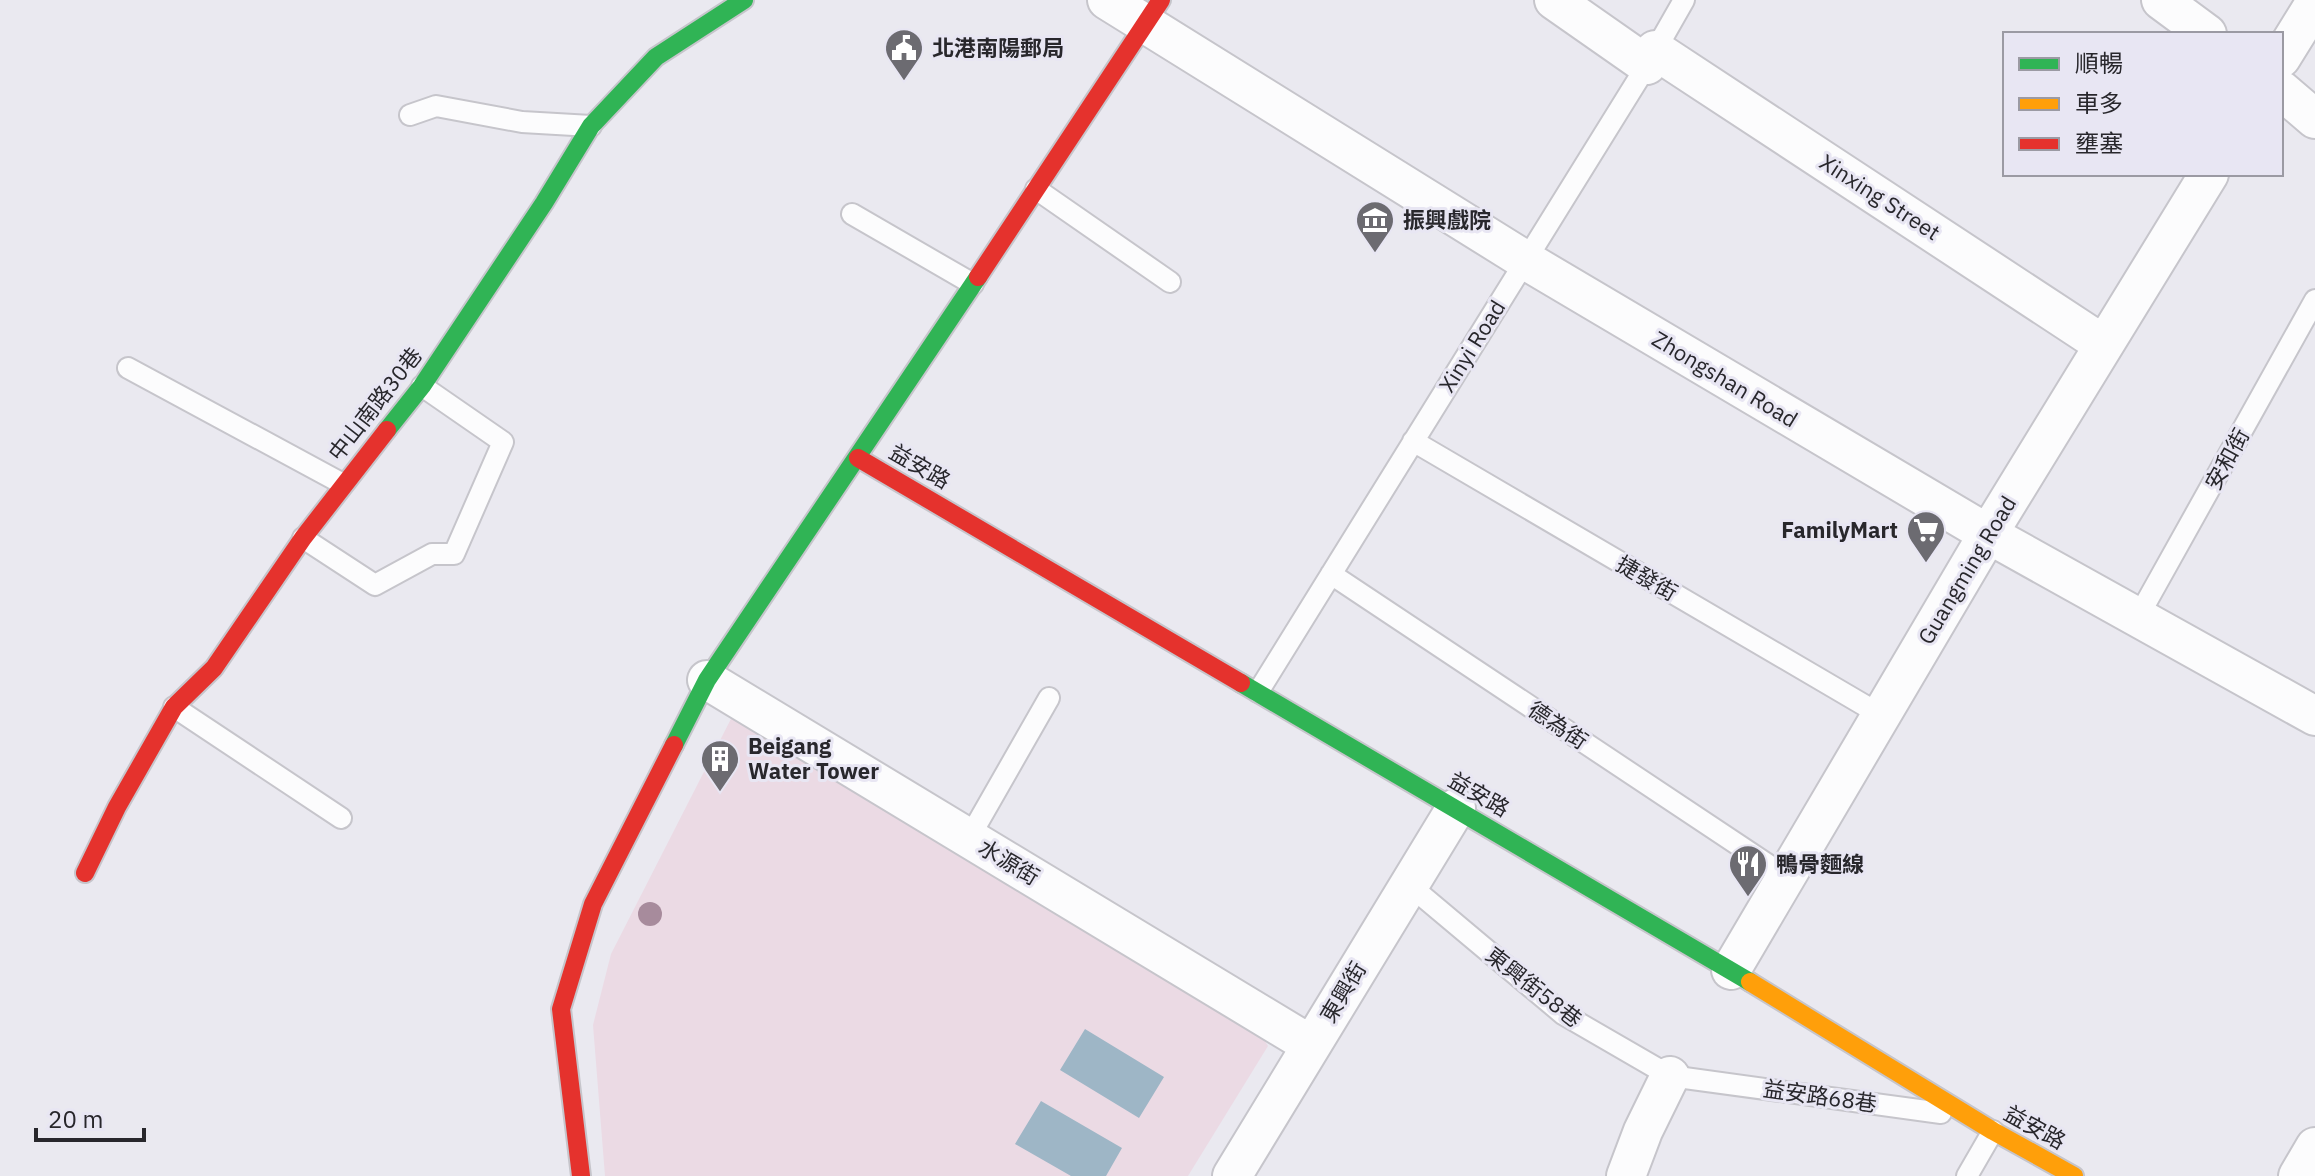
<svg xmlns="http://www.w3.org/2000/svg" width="2315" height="1176" font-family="'IBM Plex Sans','Noto Sans TC',sans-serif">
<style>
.green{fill:#ebdae4}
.water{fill:#9eb6c6}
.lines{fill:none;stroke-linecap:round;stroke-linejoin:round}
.lane-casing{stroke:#c6c5cb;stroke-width:24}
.street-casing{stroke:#c6c5cb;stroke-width:42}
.fast-casing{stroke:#c6c5cb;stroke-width:22}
.slow-casing{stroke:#c6c5cb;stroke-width:22}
.jam-casing{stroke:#c6c5cb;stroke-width:22}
.lane{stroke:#fcfcfd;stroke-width:20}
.street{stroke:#fcfcfd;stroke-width:38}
.fast{stroke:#30b455;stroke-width:18}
.slow{stroke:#ff9f0a;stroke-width:18}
.jam{stroke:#e5322d;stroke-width:18}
.tree{fill:#a78b9c}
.labels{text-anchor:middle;stroke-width:6;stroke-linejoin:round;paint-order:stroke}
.poi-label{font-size:22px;font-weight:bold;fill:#28272c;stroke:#e8e6f3;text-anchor:start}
.street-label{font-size:22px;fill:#28272c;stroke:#e8e6f3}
</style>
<rect width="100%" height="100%" fill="#eae9f0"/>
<path class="green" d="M736,709L1258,1030L1268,1046L1188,1176H605L593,1025L611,954Z"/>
<path class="water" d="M1085,1029L1164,1077L1139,1118L1060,1070Z
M1041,1101L1122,1148L1106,1176H1071L1015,1144Z"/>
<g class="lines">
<defs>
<path id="lane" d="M410,115L436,106L522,122L591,126
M1036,189L1170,282
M852,214L973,284
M128,368L343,484
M1413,441L1881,715
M303,538L375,585L432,554H454L503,442L422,386
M1331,574L1785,876
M2138,617L2315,300
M1258,692L1647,65L1684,0
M174,707L341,818
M969,838L1049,698
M1408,884L1563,1014L1670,1076L1941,1113
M1967,1176L1993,1131"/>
<path id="street" d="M1107,0L1525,260L1988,534L2315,716
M1554,0L1647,65
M2161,0L2207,34
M1655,50L2104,345
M2281,58L2315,3
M2281,90L2315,119
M707,680L1311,1045
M1731,970L1988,534L2209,174
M1232,1176L1456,808
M1626,1176L1643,1131L1670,1076
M2298,1176L2315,1147"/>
<path id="fast" d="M387,430L422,386L544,203L591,126L656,57L744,0
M1241,683L1750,982
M674,745L707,680L978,277"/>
<path id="slow" d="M1750,982L1993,1131L2074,1176"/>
<path id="jam" d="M978,277L1161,0
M858,458L1241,683
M85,873L117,807L174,707L214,668L303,538L387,430
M581,1176L561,1009L593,904L674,745"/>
</defs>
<use href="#lane" class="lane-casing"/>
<use href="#street" class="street-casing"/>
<use href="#fast" class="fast-casing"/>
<use href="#slow" class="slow-casing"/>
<use href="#jam" class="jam-casing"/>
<use href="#lane" class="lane"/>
<use href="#street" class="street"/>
<use href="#fast" class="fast"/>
<use href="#slow" class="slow"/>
<use href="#jam" class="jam"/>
</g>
<circle class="tree" cx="650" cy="914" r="12"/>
<defs>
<symbol id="civic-pin" viewBox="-11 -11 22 30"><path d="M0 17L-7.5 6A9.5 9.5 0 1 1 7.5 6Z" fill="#6c6b71" stroke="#e8e6f3"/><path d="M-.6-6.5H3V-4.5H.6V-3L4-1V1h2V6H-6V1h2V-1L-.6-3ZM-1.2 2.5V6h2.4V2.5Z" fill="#fff"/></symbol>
<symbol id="museum-pin" viewBox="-11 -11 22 30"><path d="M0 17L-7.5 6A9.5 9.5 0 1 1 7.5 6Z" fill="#6c6b71" stroke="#e8e6f3"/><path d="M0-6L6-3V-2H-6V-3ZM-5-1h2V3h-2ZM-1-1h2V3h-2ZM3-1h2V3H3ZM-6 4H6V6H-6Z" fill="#fff"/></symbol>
<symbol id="supermarket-pin" viewBox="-11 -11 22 30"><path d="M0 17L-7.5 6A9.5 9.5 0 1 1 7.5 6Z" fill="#6c6b71" stroke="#e8e6f3"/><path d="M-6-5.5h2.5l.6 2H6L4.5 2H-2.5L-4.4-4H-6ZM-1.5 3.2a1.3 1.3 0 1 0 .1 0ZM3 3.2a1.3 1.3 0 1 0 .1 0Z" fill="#fff"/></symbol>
<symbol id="building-pin" viewBox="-11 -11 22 30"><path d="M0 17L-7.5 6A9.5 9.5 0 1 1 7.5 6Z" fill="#6c6b71" stroke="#e8e6f3"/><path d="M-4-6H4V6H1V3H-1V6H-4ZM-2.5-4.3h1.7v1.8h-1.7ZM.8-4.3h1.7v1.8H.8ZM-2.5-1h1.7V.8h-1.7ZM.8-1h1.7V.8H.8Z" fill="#fff"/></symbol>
<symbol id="restaurant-pin" viewBox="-11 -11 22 30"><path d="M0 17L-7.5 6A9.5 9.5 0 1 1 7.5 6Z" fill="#6c6b71" stroke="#e8e6f3"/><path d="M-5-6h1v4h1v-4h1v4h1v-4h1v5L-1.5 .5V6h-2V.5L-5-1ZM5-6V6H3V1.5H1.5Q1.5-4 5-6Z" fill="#fff"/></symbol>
</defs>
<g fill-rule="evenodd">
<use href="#civic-pin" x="882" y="26" width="44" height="60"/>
<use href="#museum-pin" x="1353" y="198" width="44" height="60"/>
<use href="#supermarket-pin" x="1904" y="508" width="44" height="60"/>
<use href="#building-pin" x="698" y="737" width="44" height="60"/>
<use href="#restaurant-pin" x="1726" y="842" width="44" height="60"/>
</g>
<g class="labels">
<g class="poi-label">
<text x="932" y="56">北港南陽郵局</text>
<text x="1403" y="228">振興戲院</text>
<text x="1898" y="538" text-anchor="end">FamilyMart</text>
<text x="748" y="754">Beigang<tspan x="748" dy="25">Water Tower</tspan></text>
<text x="1776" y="872">鴨骨麵線</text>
</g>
<g class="street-label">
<text transform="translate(1880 197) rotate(33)" y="8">Xinxing Street</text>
<text transform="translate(1472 346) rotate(-58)" y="8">Xinyi Road</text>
<text transform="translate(1725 379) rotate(31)" y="8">Zhongshan Road</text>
<text transform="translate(375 404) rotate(-52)" y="8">中山南路30巷</text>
<text transform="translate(2227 459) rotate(-61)" y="8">安和街</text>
<text transform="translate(920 466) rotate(30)" y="8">益安路</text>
<text transform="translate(1967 570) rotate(-59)" y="8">Guangming Road</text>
<text transform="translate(1647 578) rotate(30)" y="8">捷發街</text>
<text transform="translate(1558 725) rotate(34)" y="8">德為街</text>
<text transform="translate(1479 794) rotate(30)" y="8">益安路</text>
<text transform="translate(1009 862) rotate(31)" y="8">水源街</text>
<text transform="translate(1534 987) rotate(38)" y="8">東興街58巷</text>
<text transform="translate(1343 992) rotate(-59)" y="8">東興街</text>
<text transform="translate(1820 1096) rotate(8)" y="8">益安路68巷</text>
<text transform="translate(2035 1127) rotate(29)" y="8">益安路</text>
</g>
</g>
<rect x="2003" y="32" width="280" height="144" fill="#e8e6f3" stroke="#9b9aa3" stroke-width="2"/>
<rect x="2019" y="58" width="40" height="12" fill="#30b455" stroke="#9b9aa3" stroke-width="2"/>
<text x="2075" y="72" font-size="24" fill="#28272c">順暢</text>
<rect x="2019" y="98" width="40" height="12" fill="#ff9f0a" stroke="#9b9aa3" stroke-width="2"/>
<text x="2075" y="112" font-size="24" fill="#28272c">車多</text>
<rect x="2019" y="138" width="40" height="12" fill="#e5322d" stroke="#9b9aa3" stroke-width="2"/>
<text x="2075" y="152" font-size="24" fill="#28272c">壅塞</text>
<path d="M36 1128v12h108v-12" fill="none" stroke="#28272c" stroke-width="4"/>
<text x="48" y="1128" font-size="24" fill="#28272c" stroke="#e8e6f3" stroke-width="6" paint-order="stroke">20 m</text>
</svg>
